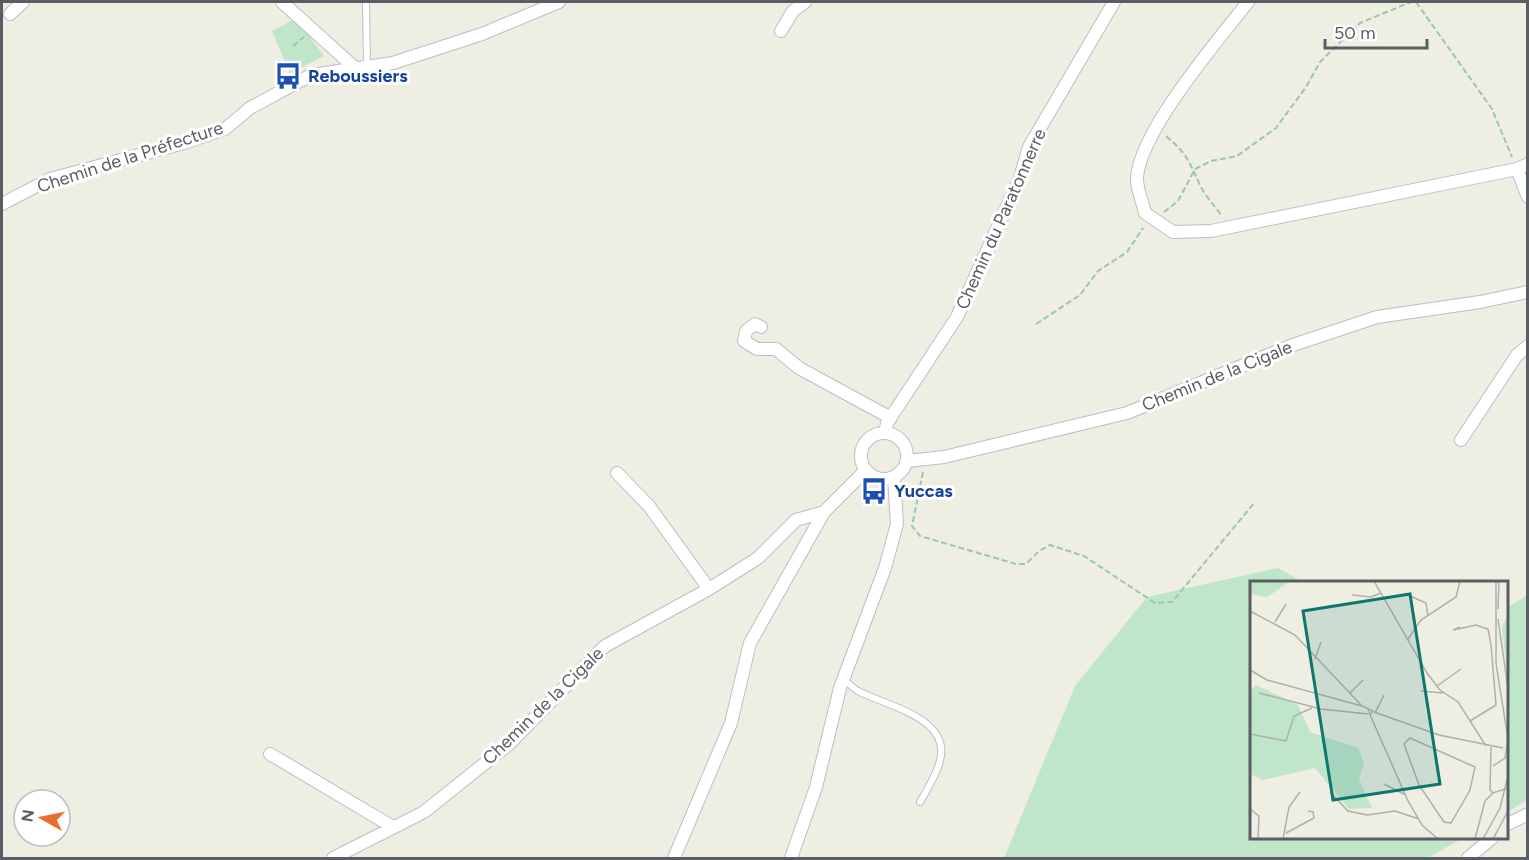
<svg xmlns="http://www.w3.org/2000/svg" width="1529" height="860" font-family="Figtree,sans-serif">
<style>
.green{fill:#c0e6ca}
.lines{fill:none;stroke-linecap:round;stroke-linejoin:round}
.service-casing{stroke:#bdbec5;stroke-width:8}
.minor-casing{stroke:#bdbec5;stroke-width:14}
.path{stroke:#99c7b2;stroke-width:2;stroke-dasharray:6 3;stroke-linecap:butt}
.service{stroke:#fff;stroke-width:6}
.minor{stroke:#fff;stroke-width:12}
.labels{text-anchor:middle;stroke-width:6;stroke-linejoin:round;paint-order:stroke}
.transit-label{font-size:18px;font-weight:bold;fill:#164399;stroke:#fff;text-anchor:start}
.street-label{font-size:18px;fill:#5b5d64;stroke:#fff}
.inset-road{fill:none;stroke:#afb0ac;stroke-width:1.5}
.view{fill:#0f766e;fill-opacity:0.15;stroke:#0f766e;stroke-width:3}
.inset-edge{fill:none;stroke:#5b5d64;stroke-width:3}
</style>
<rect width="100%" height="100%" fill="#eeeee3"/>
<path class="green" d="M296,18L324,56L290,73L272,31Z
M1278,568L1303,582H1252V838H1463L1428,858H1004L1075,686L1147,597Z
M1527,595V800L1507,812V608Z"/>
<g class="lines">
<defs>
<path id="service" d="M366,2L367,67
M844,679C848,683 853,688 858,691C886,706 955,718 939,764C935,777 927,790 920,802"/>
<path id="minor" d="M282,2L355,68
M1248,2C1218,40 1141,130 1137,177C1136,187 1143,203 1145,213L1173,232L1211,231L1517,169L1528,164
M10,14L23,2
M781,31L793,11L805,2
M1517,169L1528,197
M2,204L50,179L184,143L225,129L250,108L311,75L393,63L482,34L559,2
M761,327L755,324L746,331L744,341L757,349H776L799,368L891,418
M861 456a23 23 0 1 1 46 0a23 23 0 1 1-46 0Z
M885,433L887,423L957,317L1020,178L1029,147L1114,2
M1461,440L1517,355L1528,346
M907,461L944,457L1127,413L1290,346L1377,317L1480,302L1528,292
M617,473L649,506L709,589
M270,754L393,827
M1506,825L1528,814
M333,858L424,812L509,744L605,646L709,589L758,558L796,520L824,512L865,471
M674,858L731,723L750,643L824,512
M791,858L816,787L840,688L885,568L897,524L894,477
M1468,858L1492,838"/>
</defs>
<use href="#service" class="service-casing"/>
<use href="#minor" class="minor-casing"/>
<path class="path" d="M1416,2L1492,109L1512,157
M293,46L304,37
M1166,136C1188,155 1188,160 1200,185C1205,196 1215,206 1222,216
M1164,212L1178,201L1195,169L1211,161L1237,156L1276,128L1306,87L1320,62L1360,23L1411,2
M1036,324L1080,295L1098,271L1127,252L1143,228
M923,472L912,526L920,536L1016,564H1026L1039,551L1050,545L1084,556L1155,603L1172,602L1255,502"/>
<use href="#service" class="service"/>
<use href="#minor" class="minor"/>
</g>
<defs>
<symbol id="bus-bare" viewBox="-9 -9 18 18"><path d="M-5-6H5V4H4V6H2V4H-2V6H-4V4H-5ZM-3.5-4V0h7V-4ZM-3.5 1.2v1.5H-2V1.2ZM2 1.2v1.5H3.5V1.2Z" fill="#1a4fb4" stroke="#fff" stroke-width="2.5" paint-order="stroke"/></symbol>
</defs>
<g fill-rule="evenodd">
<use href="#bus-bare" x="269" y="57" width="38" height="38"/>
<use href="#bus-bare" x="855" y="472" width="38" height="38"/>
</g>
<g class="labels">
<g class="transit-label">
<text x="308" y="82">Reboussiers</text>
<text x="894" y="497">Yuccas</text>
</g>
<g class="street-label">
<text transform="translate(130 157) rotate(-18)" y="6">Chemin de la Préfecture</text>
<text transform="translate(1001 219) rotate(-66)" y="6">Chemin du Paratonnerre</text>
<text transform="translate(1217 376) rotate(-22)" y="6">Chemin de la Cigale</text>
<text transform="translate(543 706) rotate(-44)" y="6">Chemin de la Cigale</text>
</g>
</g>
<g transform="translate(1250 581)">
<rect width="258" height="258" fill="#eeeee3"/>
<path d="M0,0H40L17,16L0,13ZM258,35V101L252,46ZM6,104L48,124L60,151L108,167L114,183L109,198L122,227L99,228L65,187L13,199L0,193V110Z" fill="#c0e6ca"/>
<path class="inset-road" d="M124,0L177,92L190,109L208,121L236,165M246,0V82L258,158M102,14L121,16L131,12M158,14L176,22L178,35M248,28L249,0M0,30L45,54L112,125L123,130L120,134M248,38L258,107M25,41L36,23M210,46L203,49L226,44L238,48L241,64L246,124L220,140M158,58L171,39L206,16L210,0M65,78L71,61M0,89L17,99L112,125M187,105L211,88M171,110L193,112M9,112L71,128L118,133M100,112L113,99M118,129L158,220L172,244L188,258M124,131L189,154L253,167M125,132L134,114M0,153L36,160L44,135L62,127M160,157L225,186L220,209L201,242L194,241L169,204L154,163ZM241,166L240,209L243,212L258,207M243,185L255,177L258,158M134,203L156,214M80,211L98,230L117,234L145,230L169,238M0,228L9,235L8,258M36,252L64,237L63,231L58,230M33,258L39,226L50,211M225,258L235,220L243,212M233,258L250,227L258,195M243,258L258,230"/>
<path class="view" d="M160,13L190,203L83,219L53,30Z"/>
<rect width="258" height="258" class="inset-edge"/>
</g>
<rect width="1529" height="860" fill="none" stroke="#5b5d64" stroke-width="6"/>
<g transform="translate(42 818) rotate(279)"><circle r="28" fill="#ffffff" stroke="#bdbec1" stroke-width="1.5"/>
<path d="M0-4.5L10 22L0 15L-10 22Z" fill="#e96f2f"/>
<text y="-9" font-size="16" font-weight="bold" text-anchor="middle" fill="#5b5d64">N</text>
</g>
<path d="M1325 39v9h102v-9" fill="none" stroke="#5b5d64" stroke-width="3"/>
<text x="1334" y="39" font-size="18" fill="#5b5d64" stroke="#ffffff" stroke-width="4.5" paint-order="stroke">50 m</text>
</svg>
